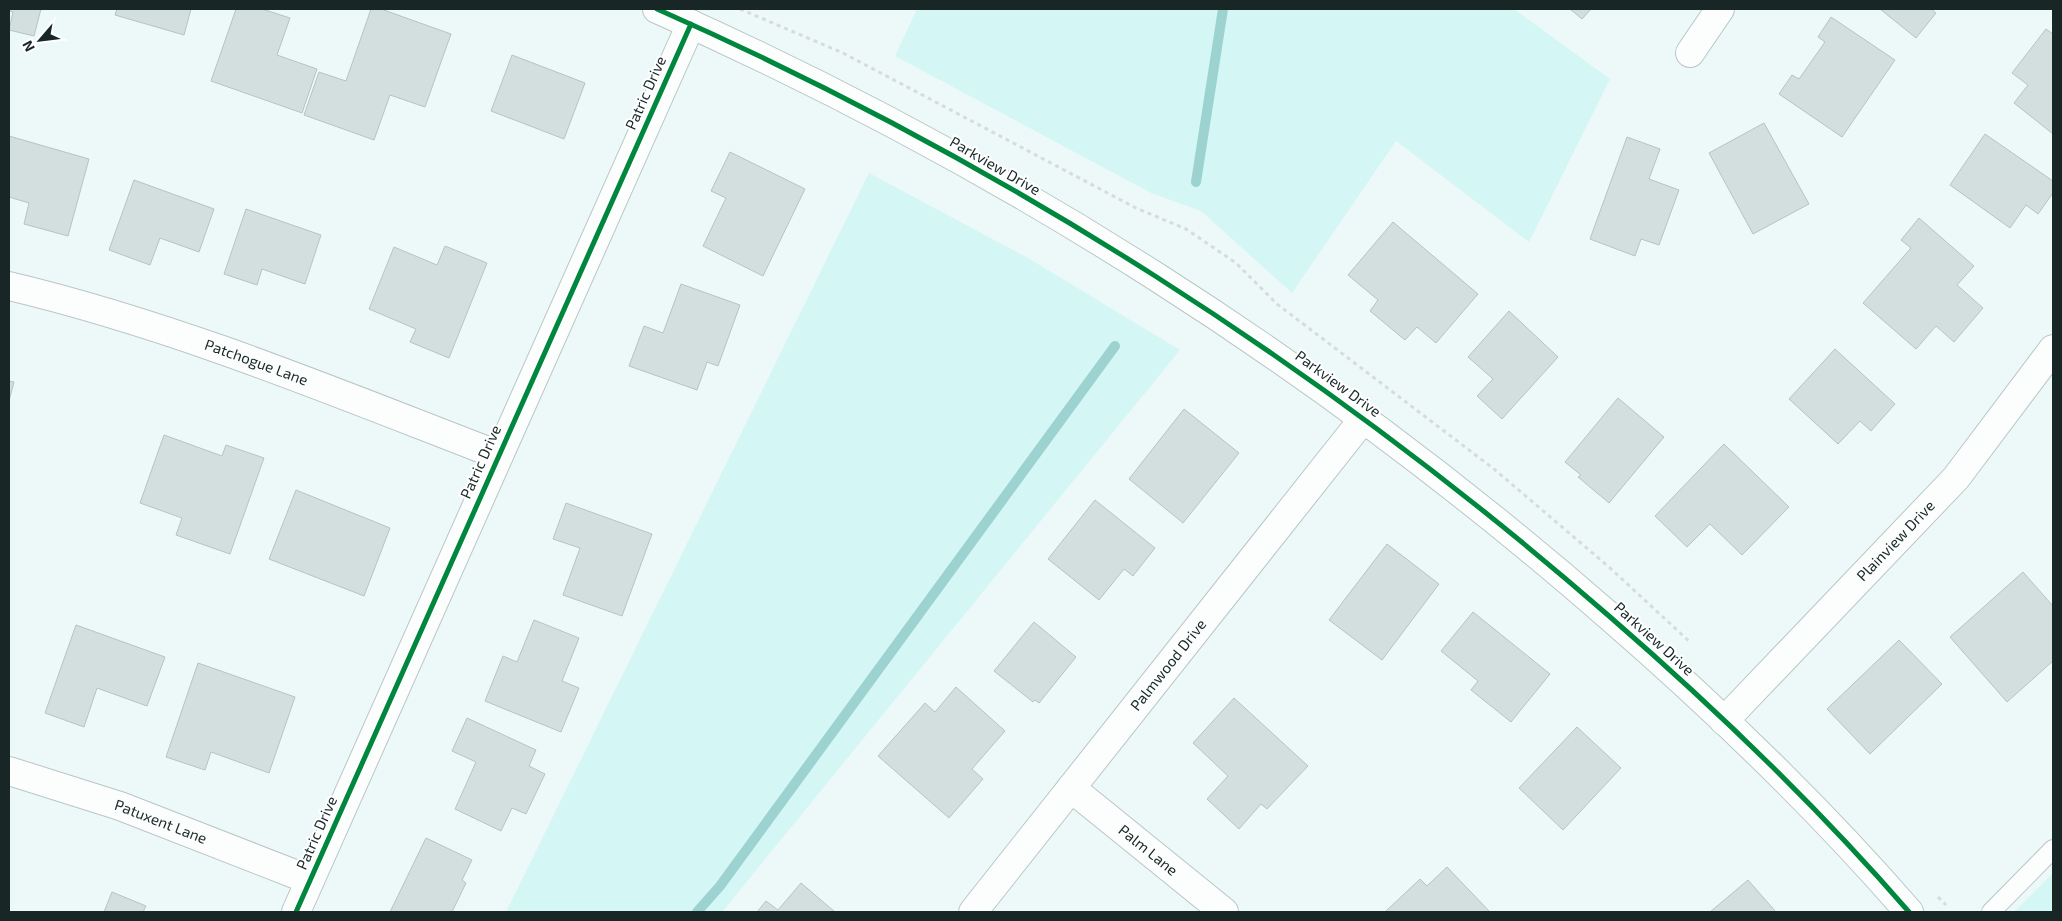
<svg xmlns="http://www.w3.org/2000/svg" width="2062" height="921" font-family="'Exo 2',sans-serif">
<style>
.green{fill:#d4f6f5}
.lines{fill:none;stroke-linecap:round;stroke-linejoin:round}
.stream{stroke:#9cd2d0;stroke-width:10}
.building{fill:#d3dfdf;stroke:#b7c3c3}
.lane-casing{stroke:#bac6c6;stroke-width:20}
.street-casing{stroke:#bac6c6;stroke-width:30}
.secondary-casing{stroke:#bac6c6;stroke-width:30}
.path{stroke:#d7dbdb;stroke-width:3;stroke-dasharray:4 4;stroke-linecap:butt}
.lane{stroke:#fcfefe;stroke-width:18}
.street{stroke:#fcfefe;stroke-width:28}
.secondary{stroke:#fcfefe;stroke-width:28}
.cycleway-casing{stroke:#fff;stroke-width:8}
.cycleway{stroke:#00873e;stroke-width:5}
.labels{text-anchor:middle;stroke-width:4;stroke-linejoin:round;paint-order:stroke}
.street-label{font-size:15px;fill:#182726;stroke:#fff}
</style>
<rect width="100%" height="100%" fill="#edf9f9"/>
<path class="green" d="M917,9H1514L1610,79L1529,242L1396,141L1292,293L1201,211L1151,193L895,56Z
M869,173L1028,258L1180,350L722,912H506Z
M2053,873V912H2014Z"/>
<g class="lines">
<path class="stream" d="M1196,182L1223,9
M697,912L720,886L1115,346"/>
</g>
<path class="building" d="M9,9H41L34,36L9,30L13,12L9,11Z
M117,9H191L184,35L115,15Z
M236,9H262L290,18L277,55L317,69L302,113L211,81Z
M371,9H381L451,34L425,107L390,95L374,140L304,115L319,72L346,81Z
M1570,9H1591L1582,19Z
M1880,9H1931L1936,13L1916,38Z
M1831,17L1895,60L1842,137L1779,94L1792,75L1799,79L1825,42L1818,37Z
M2046,29L2053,34V134L2014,103L2028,85L2012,73Z
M512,55L585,83L564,139L491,111Z
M1764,123L1809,204L1753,234L1709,153Z
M1985,134L2053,181V193L2038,214L2026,205L2010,228L1950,185Z
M9,136L89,159L68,236L24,224L29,203L9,197Z
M1627,137L1660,149L1649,179L1679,190L1659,245L1641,239L1635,256L1590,239Z
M730,152L805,189L763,276L703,246L726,198L711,191Z
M134,180L214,209L199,252L160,238L150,265L109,250Z
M246,209L321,235L305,284L262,269L257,285L224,274Z
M1919,218L1974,266L1957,285L1983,308L1954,342L1936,326L1916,349L1863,303L1911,248L1901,240Z
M1393,222L1478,294L1436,343L1417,327L1405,340L1370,311L1378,300L1348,275Z
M445,246L487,263L449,358L410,342L416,329L369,309L394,247L437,265Z
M681,284L740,305L718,366L707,362L697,390L629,366L644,326L663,333Z
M1509,311L1558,357L1502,419L1477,396L1493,379L1468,357Z
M1835,349L1895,404L1871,431L1860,421L1838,444L1789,399Z
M9,381L14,382L9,401Z
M1618,398L1664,437L1609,503L1578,477L1581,475L1565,462Z
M1184,409L1239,453L1183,523L1129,479Z
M164,435L222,456L226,445L264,458L230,554L176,535L182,518L140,503Z
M1724,444L1789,507L1742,555L1710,524L1687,547L1655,516Z
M296,490L390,528L364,596L269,559Z
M1095,500L1155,548L1133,576L1124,569L1099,600L1048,559Z
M566,503L652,534L622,616L563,595L580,548L553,539Z
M1387,544L1439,584L1382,660L1329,620Z
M2023,572L2053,606V661L2007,702L1950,637Z
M1473,612L1550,674L1511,722L1471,690L1478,681L1441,651Z
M534,620L579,638L562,681L579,688L561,732L485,701L503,656L517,662Z
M1034,622L1076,657L1039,703L1035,700L1033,702L994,671Z
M76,625L165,657L147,706L97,688L84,727L45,713Z
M1899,640L1942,684L1870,754L1827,709Z
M198,663L295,697L269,773L211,752L205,770L166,757Z
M956,687L1005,731L972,769L983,779L949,818L878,756L925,703L935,712Z
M1234,698L1308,766L1267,809L1261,804L1239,829L1207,799L1228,776L1193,743Z
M467,718L536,750L529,766L545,774L526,814L512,808L501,831L455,809L476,762L452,751Z
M1577,727L1621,768L1563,830L1519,788Z
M426,838L472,860L462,880L466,883L452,912H390Z
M1447,867L1490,912H1385L1420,879L1427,886Z
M1748,880L1776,912H1710Z
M801,883L835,912H757L766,901L778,910Z
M112,892L146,906L143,912H104Z"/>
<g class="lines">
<defs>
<path id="lane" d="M1991,912L2053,849"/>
<g id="street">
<path d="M1690,53L1720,9"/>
<path id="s1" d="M9,286C177,326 337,393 498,455"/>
<path id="s2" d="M1724,721L1956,478L2053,349"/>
<path id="s3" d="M9,771L120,806L310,880"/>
<path id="s4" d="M1071,788L1224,912"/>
<path d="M296,912L691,24"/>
<path id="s5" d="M973,912L1364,418"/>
</g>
<path id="secondary" d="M657,9C1003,162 1324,367 1609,616C1715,708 1817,806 1909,912"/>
</defs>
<use href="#lane" class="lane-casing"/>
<use href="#street" class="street-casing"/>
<use href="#secondary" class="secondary-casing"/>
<path class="path" d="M740,9L843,53L1136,208L1186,229L1236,263L1277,304L1494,469L1609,567L1691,643
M1938,897L1946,905"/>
<use href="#lane" class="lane"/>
<use href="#street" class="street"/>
<use href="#secondary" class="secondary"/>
<defs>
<path id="cycleway" d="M657,9C1003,162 1324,367 1609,616C1715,708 1817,806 1909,912
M296,912L691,24"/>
</defs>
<use href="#cycleway" class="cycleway-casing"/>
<use href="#cycleway" class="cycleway"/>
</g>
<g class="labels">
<g class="street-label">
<text transform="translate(646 93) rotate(-66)" y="5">Patric Drive</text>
<text transform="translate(995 166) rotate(30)" y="5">Parkview Drive</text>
<text dy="5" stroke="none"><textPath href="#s1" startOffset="259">Patchogue Lane</textPath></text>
<text transform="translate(1338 384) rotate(36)" y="5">Parkview Drive</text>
<text transform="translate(481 462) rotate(-66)" y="5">Patric Drive</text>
<text dy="5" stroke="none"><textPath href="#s2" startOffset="249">Plainview Drive</textPath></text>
<text transform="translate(1654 639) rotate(42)" y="5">Parkview Drive</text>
<text dy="5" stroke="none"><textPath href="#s5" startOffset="315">Palmwood Drive</textPath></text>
<text dy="5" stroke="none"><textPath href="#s3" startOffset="160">Patuxent Lane</textPath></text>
<text transform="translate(317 833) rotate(-66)" y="5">Patric Drive</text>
<text dy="5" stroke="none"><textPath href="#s4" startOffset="99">Palm Lane</textPath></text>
</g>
</g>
<rect width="2062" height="921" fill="none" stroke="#182726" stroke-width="20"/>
<g transform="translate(40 40) rotate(242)" stroke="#ffffff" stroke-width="4" paint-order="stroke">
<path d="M0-4L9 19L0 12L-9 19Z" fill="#182726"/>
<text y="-8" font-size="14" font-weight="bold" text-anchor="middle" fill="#182726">N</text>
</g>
</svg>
